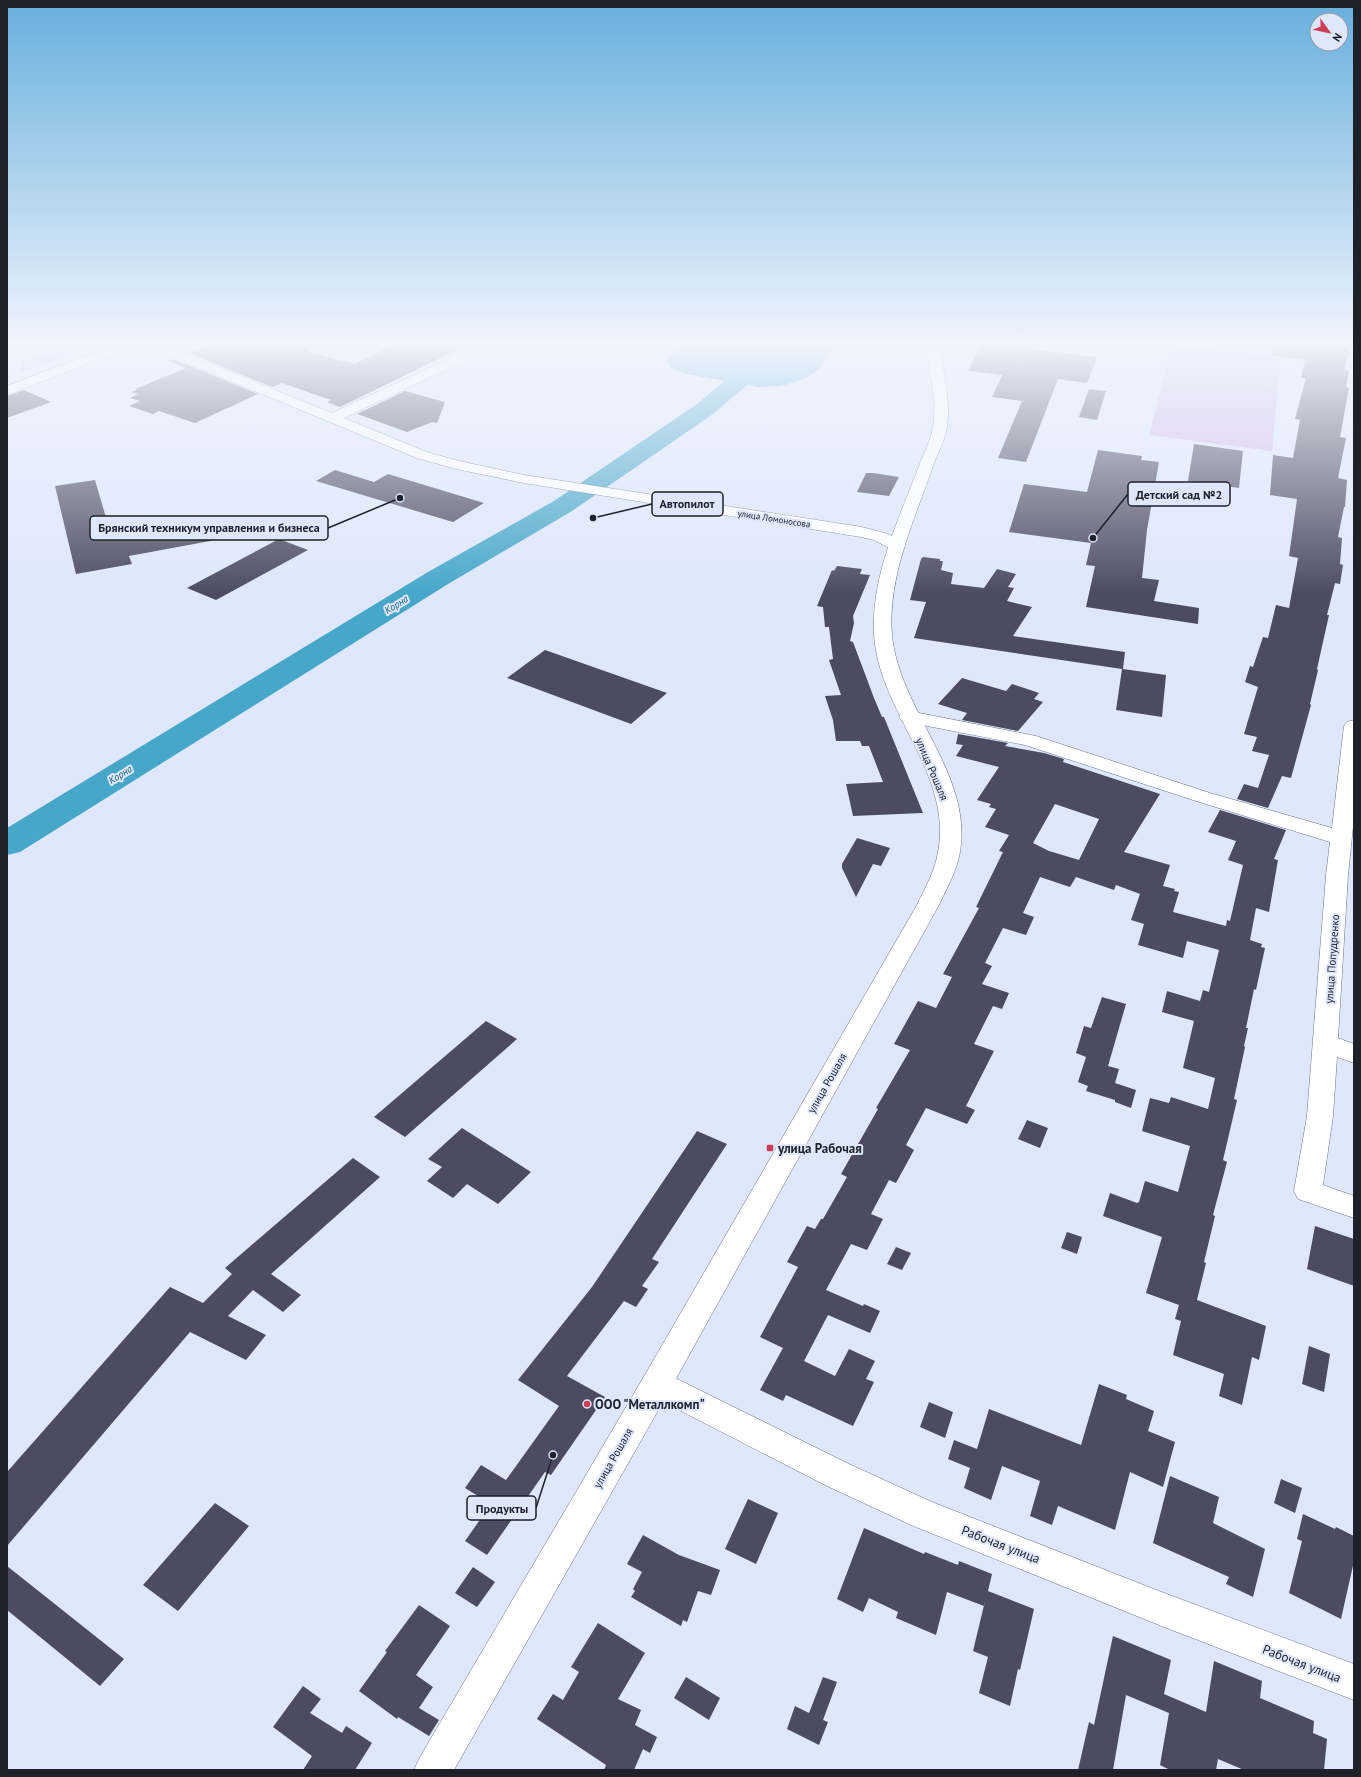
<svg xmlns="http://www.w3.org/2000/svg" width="1361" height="1777" font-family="'PT Sans',sans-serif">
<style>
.green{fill:#d1b8e4}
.water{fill:#47a7c9}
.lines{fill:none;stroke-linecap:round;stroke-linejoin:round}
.river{fill:#47a7c9;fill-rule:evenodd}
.building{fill:#4d4b61;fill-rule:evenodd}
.minor-casing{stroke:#6a738a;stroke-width:1}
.major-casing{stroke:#6a738a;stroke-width:1}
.minor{fill:#fff;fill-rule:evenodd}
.major{fill:#fff;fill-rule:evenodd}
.poi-dot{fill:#cc3c54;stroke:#dee7fb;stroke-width:1.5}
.labels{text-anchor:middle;stroke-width:4;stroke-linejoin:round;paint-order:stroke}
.far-street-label{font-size:9px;fill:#1d212a;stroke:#dee7fb}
.far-water-label{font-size:10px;font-style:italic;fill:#0f5d75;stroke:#dee7fb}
.street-label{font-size:11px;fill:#1d212a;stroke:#dee7fb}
.near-poi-label{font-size:13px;font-weight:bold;fill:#1d212a;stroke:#dee7fb;text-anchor:start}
.near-street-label{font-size:13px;fill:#1d212a;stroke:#dee7fb}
.leader{fill:none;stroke:#1d212a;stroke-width:1.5}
.callout-dot{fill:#1d212a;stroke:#dee7fb;stroke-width:1.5}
.callout{fill:#dee7fb;stroke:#1d212a;stroke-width:1.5}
.callout-label{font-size:12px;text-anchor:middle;font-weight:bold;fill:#1d212a}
</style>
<rect width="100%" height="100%" fill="#dee7fb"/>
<path class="green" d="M1172,345L1281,357L1272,451L1149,435Z
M75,351L71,353L19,373L24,360Z"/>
<path class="water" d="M678,345H836L825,355L822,366L817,371L802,380L781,386L759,387L687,374L671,368L667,361Z"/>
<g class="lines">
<path class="river" d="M758,345H780L759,375L713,414L572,511L448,584L20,852L7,855V828L428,572L554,501L697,404L743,365Z"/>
</g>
<path class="building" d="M214,345H320L306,351L355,364L392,345H467L340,407L327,402L331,400L282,383L272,387L189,353Z
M981,345H1032L1030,349L1097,357L1087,383L1058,379L1026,462L998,458L1022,401L992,397L1002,375L968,371Z
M1272,345H1351L1344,370L1349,371L1346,387L1349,388L1340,437L1346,438L1338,478L1347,480L1345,507H1344L1338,537L1342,538L1340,564L1343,565L1340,584L1335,583L1327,615H1329L1317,669L1318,670L1310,704L1311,705L1291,778L1282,776L1268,808L1237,799L1244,784L1258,788L1269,755L1252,751L1257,737L1244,734L1258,687L1245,682L1250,666L1253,667L1263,637L1268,638L1276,605L1289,608L1298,558L1289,556L1297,499L1270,495L1273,455L1293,458L1300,420L1295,419L1306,378H1301L1305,360L1271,355Z
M173,359L258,394L195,423L159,411L153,414L129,406L140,401L130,398L138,394L131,392L137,390L135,389L186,368L168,361Z
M1089,389L1106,391L1097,420L1079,417Z
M24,390L51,402L7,418V396Z
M405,391L445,402L437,423L432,422L407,432L357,414Z
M1194,444L1243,451L1239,488L1188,481Z
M1098,450L1142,456L1141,460L1159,462L1147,530L1142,578L1159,580L1154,601L1199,608L1198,624L1086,607L1095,566L1086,565L1091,543L1009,532L1024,484L1087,492Z
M335,470L374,482L388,474L484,503L453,522L316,481Z
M866,473H873L899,477L889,496L857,492Z
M95,480L112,538L214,520L221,539L129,556L132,564L76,574L55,486Z
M279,539L308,550L216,600L187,588Z
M923,557L940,559V561H943L941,570L953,573L951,584L984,588L997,569L1016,574L1008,587L1014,588L1007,601L1032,607L1013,636L1125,652L1123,669L1166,675L1162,717L1116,710L1122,669L914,638L926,602L910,600L921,559Z
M837,566L862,569L860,574L870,575L853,616L854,623L850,641L853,642L874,698L882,717H884L923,813L853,816L846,784L883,782L869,746H862L860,741H836L833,720L825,696L841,695L829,660L833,659L829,627H825L823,607L817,606L832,570L834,571Z
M545,650L667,693L631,724L507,678Z
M962,678L1006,691L1012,684L1039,693L1034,699L1043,702L1018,731L962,720L967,713L938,704Z
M958,734L1008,743L1005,746L1044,753L1064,759L1063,762L1160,794L1124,852L1170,865L1163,886L1175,889L1174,891L1179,892L1173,912L1226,926L1227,920L1230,921L1243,865L1228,860L1236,841L1208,832L1220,810L1286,830L1274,859L1278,860L1269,912L1256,908L1250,940L1262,944L1261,947L1265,948L1256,990L1254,989L1246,1028H1248L1244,1046L1245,1047L1234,1099L1237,1100L1223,1160L1227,1162L1213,1215L1215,1216L1204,1262L1206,1263L1197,1300L1266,1326L1259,1360L1252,1357L1242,1405L1219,1396L1224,1374L1173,1355L1181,1321L1175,1319L1179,1305L1146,1293L1162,1237L1103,1216L1110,1193L1137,1203L1139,1202L1145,1181L1178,1192L1190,1146L1142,1131L1150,1098L1169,1103L1171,1097L1208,1109L1215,1078L1183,1068L1194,1021L1162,1012L1167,991L1200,1001L1203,990L1209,992L1219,950L1187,941L1183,958L1138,945L1144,924L1131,920L1140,894L1116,885L1114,890L1076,877L1070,887L1040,877L1023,913L1034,917L1026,935L1003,928L985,963L992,966L982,984L1009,993L1002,1009L993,1006L974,1044L994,1051L966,1106L975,1110L967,1124L926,1108L906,1145L914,1150L896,1183L889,1180L871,1214L883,1219L867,1250L851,1244L826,1290L863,1306L864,1304L880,1311L870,1333L828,1315L804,1361L835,1376L849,1349L875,1361L866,1379L874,1382L853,1426L786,1395L783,1401L760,1390L783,1348L760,1337L798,1267L787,1262L807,1226L815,1229L821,1219H823L847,1177L841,1174L878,1109L876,1108L910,1050L894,1044L918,1001L936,1008L952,977L943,974L979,908L976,907L1003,852L999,851L1009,835L985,827L996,809L989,807L991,804L977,800L999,767L956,756L963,745L956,744ZM1055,804L1099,819L1079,860L1049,851L1033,843Z
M857,838L890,848L881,866L873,864L856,897L842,868V864Z
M1102,997L1126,1004L1108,1066L1119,1069L1115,1083L1136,1090L1131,1108L1115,1102V1100L1086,1091L1088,1086L1078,1082L1086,1057L1076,1053L1084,1026L1091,1028Z
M486,1021L517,1039L405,1137L374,1117Z
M1027,1120L1048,1128L1040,1148L1018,1139Z
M462,1128L531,1172L498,1204L467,1184L453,1198L427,1181L442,1167L428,1159Z
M697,1131L727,1144L652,1259L659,1262L642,1286L648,1289L636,1307L624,1301L567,1376L605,1397L551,1475L545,1472L487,1555L465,1541L491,1504L465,1488L481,1465L506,1480L559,1406L518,1380L592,1287Z
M353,1158L380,1177L271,1274L301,1295L283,1312L253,1290L228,1316L266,1335L246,1360L190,1332L7,1546V1472L170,1287L203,1303L232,1274L225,1268Z
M1315,1226L1354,1239V1286L1307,1269Z
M1067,1232L1082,1237L1077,1254L1061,1248Z
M896,1247L911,1253L902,1270L887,1264Z
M1309,1346L1330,1354L1324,1392L1302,1384Z
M1099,1384L1127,1395L1126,1399L1154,1411L1148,1431L1175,1442L1163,1487L1130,1472L1115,1530L1058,1506L1052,1525L1030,1516L1040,1481L1002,1466L991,1500L964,1488L970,1468L948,1459L954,1440L977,1449L989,1409L1081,1445Z
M929,1402L953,1412L945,1438L920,1427Z
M1170,1476L1219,1497L1213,1523L1265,1549L1253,1597L1226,1584L1229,1577L1153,1543Z
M1281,1479L1302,1488L1295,1513L1274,1503Z
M748,1499L778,1513L756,1564L725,1549Z
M215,1503L249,1526L178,1611L143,1585Z
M1303,1514L1335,1529L1336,1527L1354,1536V1561L1341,1619L1289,1593L1302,1541L1297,1539Z
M864,1528L924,1554L925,1552L958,1565L959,1561L992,1574L988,1591L1034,1609L1020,1670L1018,1669L1010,1706L979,1693L988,1657L973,1651L986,1597L984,1606L947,1592L936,1635L896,1618L898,1612L869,1598L863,1612L837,1599Z
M643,1535L679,1555L720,1570L711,1595L698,1591L687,1622L683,1620L681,1626L631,1597L635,1591L633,1589L642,1572L627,1564Z
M7,1566L124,1659L100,1686L7,1610Z
M473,1567L495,1582L477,1607L455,1593Z
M419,1605L450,1626L416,1675L433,1687L419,1708L439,1720L429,1736L398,1717L397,1719L359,1691L387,1652L385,1651Z
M598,1623L645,1653L618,1699L641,1710L635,1725L657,1737L650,1753L643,1749L634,1770H604L606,1765L537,1719L553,1694L563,1700L579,1672L571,1667Z
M1113,1636L1171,1660L1164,1694L1206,1712L1214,1661L1262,1681L1260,1698L1314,1721L1313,1733L1327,1739L1324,1770H1244L1218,1759L1216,1770H1170L1160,1765L1169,1713L1126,1695L1113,1770H1078L1089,1722L1094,1725Z
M686,1677L720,1698L709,1720L674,1698Z
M823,1677L837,1682L823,1720L828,1722L819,1745L787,1729L795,1706L809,1713Z
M303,1686L321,1699L310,1713L342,1733L346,1726L372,1743L355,1770H303L312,1756L273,1727Z"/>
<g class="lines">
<defs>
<path id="minor" d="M148,345H164L332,413L478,345H494L492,348L344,418L427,452L459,461L524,475L862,527C875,531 897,534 905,546L903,549L897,551L891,549L874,540L861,537L524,483L456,469L417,458L150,348Z
M909,711L1036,736L1210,793L1332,828L1344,726L1347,722L1354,720V817L1348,875L1338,1038L1354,1044V1063L1337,1057L1333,1116L1323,1185L1354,1196V1218L1298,1199L1294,1191L1307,1116L1326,875L1330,842L1196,801L1025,745L902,721L899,717L902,713Z
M657,1369L849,1464L932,1502L1164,1593L1354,1664V1700L1164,1627L911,1525L827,1486L646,1393L642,1383L646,1373Z"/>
<path id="major" d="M114,345H131L129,348L7,395V386Z
M927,345H939C943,371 951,399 947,426C945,440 938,453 933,466C915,519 887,577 892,635C899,710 973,774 960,852C957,870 947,888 939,905L668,1393L454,1770H414L420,1757L646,1373L917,905C925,888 935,871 938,852C953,773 878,711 874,634C871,576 899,519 919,466C924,453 931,440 933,426C938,398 928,372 927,345Z"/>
</defs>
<use href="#minor" class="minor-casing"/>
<use href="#major" class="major-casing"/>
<use href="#minor" class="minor"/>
<use href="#major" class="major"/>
</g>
<linearGradient id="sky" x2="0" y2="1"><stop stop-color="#67afdc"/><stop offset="0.58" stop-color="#f0f4fd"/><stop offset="1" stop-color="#f0f4fd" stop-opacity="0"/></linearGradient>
<rect width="1361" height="594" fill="url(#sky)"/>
<g class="poi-dot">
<rect x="766" y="1144" width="8" height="8" rx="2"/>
<circle cx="587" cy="1404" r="4"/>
</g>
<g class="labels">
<g class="far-street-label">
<text transform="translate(774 519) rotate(9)" y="3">улица Ломоносова</text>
</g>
<g class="far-water-label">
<text transform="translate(396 604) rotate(-32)" y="4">Корна</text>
<text transform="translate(120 774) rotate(-32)" y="4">Корна</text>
</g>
<g class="street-label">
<text transform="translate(932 769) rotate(67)" y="4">улица Рошаля</text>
<text transform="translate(1332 959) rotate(-86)" y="4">улица Попудренко</text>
<text transform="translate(827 1083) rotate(-60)" y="4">улица Рошаля</text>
<text transform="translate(613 1458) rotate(-60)" y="4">улица Рошаля</text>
</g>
<g class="near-poi-label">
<text x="778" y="1153">улица Рабочая</text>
<text x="595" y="1409">ООО "Металлкомп"</text>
</g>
<g class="near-street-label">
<text transform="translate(1001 1544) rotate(21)" y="5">Рабочая улица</text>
<text transform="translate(1302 1663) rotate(21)" y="5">Рабочая улица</text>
</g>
</g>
<path class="leader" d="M1093 538L1128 494M593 518L652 504M400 498L328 528M553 1455L536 1508"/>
<g class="callout-dot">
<circle cx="1093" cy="538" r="4"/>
<circle cx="593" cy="518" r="4"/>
<circle cx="400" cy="498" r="4"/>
<circle cx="553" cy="1455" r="4"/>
</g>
<g class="callout">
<rect x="1128" y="482" width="102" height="24" rx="4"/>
<rect x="652" y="492" width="71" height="24" rx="4"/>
<rect x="90" y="516" width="238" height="24" rx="4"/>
<rect x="467" y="1496" width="69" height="24" rx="4"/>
</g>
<g class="callout-label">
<text x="1179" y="499">Детский сад №2</text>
<text x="687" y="508">Автопилот</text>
<text x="209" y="532">Брянский техникум управления и бизнеса</text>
<text x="502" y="1513">Продукты</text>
</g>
<rect width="1361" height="1777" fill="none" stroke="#1d212a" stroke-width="16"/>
<g transform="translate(1329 32) rotate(123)"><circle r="19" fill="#dee7fb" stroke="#9198a7"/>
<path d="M0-3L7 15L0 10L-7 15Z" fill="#cc3c54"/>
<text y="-6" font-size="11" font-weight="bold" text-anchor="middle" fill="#1d212a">N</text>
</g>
</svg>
